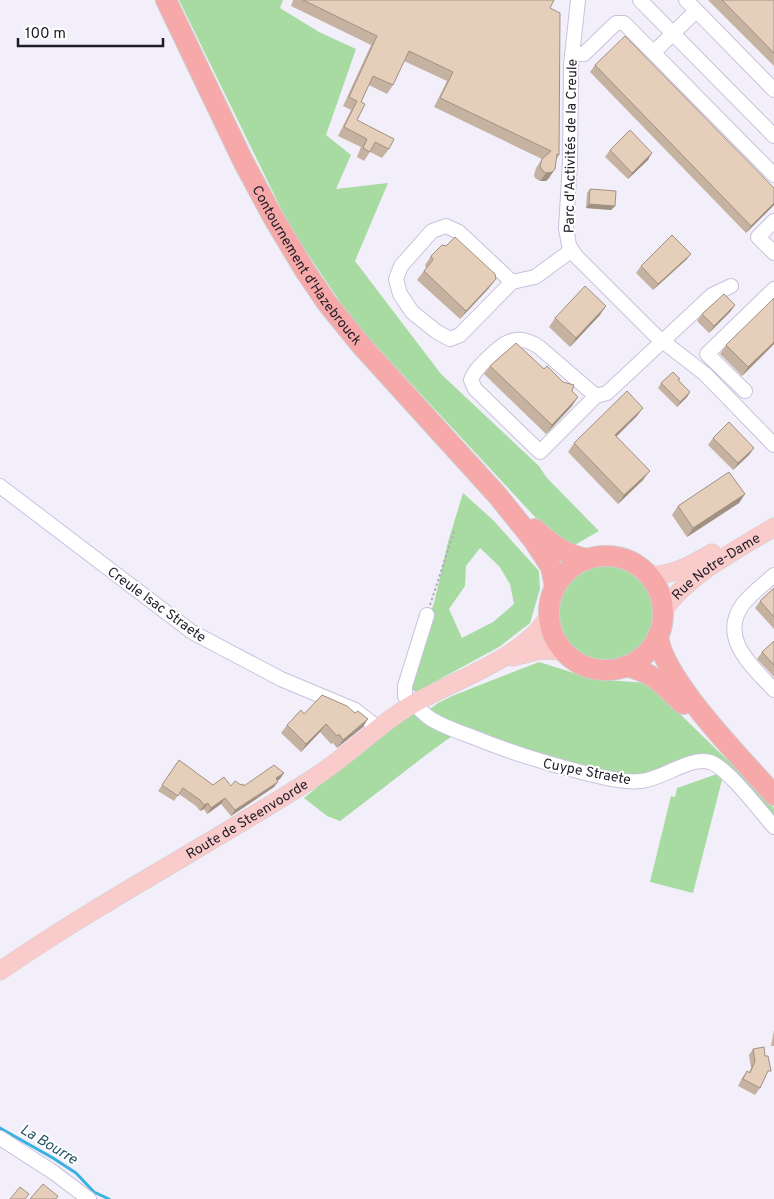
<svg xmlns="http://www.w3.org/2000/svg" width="774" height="1199" font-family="Overpass,sans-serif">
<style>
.green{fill:#a7dba2;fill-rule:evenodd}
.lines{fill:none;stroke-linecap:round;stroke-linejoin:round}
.stream{stroke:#39b2e0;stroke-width:3}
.minor-casing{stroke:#c9c1dd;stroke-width:16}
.major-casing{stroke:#cecdcf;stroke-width:19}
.highway-casing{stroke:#cecdcf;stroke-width:22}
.path{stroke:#b1aeba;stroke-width:2;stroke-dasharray:2.5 2.5;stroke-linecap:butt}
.minor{stroke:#fff;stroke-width:14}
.major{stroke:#facbcb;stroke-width:18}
.highway{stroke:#f7a8a8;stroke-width:20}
.wall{fill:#c6b2a0}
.shaded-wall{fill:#a19182}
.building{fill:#e6cfba;stroke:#a19182}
.labels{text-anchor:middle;stroke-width:4;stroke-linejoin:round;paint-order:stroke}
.street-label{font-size:14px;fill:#1f1c26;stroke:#fff}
.water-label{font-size:15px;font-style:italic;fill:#265669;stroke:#fff}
</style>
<rect width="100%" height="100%" fill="#f2effb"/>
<path class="green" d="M179,0H283L280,8L319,32L356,49L326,135L351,155L336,189L388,183L355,261L441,374L539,466L547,478L599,531L573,546L560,538L535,517L353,321L291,229Z
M463,493L493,520L539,571L540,589L530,623L499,647L416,692L411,689L419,645L434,603L448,542ZM480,548L499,566L510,584L514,604L493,622L462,638L449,609L465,586L466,566Z
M556 613a50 50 0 1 1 100 0a50 50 0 1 1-100 0Z
M539,662L593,679L648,683L751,783L774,808V822L729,770L689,757L644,774L626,775L603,771L531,756L436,715L430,709L438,703L452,696Z
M414,712L455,734C415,762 378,793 340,821L327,816L304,798L381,735Z
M717,774L723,776L693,893L650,882L671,796L675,797L677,788Z"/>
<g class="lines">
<path class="stream" d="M0,1128L53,1158L76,1173L94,1192L109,1199"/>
<defs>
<path id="minor" d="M578,0L571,65L570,162L566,228L569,245L575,255L656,336L705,374L774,445
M640,0L774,136
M686,0L774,90
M654,52L696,11
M572,54H584L616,23H624L774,175
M774,221L758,237L774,253
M512,282L460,335L450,339L437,332L412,312L400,294L396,279L401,266L432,231L446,226L459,232L512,282L535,277L572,250
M745,391L707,354L774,289
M596,396L539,347C517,332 504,342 488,358C481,365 474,371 471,380L475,389L540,452L596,396L607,393L712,295L731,286
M0,486L192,632L281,679L355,710L378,728
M774,575C764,584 752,593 743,604C718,638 752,666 774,690
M415,703C419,710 424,714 431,719C444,727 459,732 473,737C512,753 544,763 585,773C603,777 623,783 641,781C663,779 690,756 710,762C728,768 760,811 774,827
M409,706L405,696V686L427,615
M0,1138L53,1172L89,1199"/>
<g id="major">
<path d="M649,576C674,575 691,565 712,553"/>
<path id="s1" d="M663,611C688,574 737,550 774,527"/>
<path d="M513,657L540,650L564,651"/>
<path id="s2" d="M0,971C100,902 209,845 312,779C346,758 374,728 408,707C451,680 523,660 549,616"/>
</g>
<g id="highway">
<path id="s3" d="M166,0L244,163L273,217L304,269L327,303L361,345L498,496L534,541L551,567L555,587"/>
<path d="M535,529C551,544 565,555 588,559"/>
<circle cx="606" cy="613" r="57"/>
<path d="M658,636C663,680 743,760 774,795"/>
<path d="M625,666C653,672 663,685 683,704"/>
</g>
</defs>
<use href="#minor" class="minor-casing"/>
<use href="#major" class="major-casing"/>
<use href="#highway" class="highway-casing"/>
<path class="path" d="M430,605L455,529"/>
<use href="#minor" class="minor"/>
<use href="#major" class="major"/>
<use href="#highway" class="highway"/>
</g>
<path class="wall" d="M293,0H554L550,8L559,155L556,160L549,178L546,181H540L535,178L534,175L536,168L542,159L434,107L447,81L404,61L393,85L387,94L369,85L361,102L357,120L389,149L382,158L370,152L364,161L357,157L361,147L338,136L351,110L343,106L371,45L291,6Z
M708,0H774V66Z
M595,65L774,188V205L746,233L590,72Z
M610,150L648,160L628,179L605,157Z
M590,189L615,206L611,210L586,208L587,193Z
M691,254L686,260L653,290L636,273L641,266Z
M431,256L489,288L460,319L417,280L426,268L425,265Z
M735,305L730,312L709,333L697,321L702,314Z
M600,315L570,347L549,327L555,318Z
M774,344L742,376L720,354L726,345Z
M490,366L544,369L572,391V406L546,434L484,374Z
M661,383L690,392L687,397L677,407L658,388Z
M637,416L616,436L643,480L618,504L568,452L574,443Z
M713,438L754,448L749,455L733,470L708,445Z
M745,494L739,503L687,537L672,515L678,506Z
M774,588V629L755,608L760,601Z
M774,641V677L757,659L762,652Z
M304,714L363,727L337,748L333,743L331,744L320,732L301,752L281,733L287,725Z
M179,760L213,785L244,786L280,779L278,780L274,787L231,816L221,804L207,814L204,809L200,811L196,806L179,794L174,801L158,791Z
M774,1030V1046H771Z
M753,1049L766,1077L765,1078L760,1088L755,1095L738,1086L742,1078L747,1071L749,1072L751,1068L749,1055Z"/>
<path class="shaded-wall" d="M652,153L648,160L628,179L632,173Z
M555,169L549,178L546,181H540L546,173Z
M774,203V205L746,233L751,226Z
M589,204L615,206L611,210L586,208Z
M691,254L686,260L653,290L658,284Z
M496,279L489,288L460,319L466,311Z
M735,305L730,312L709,333L714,326Z
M606,306L600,315L570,347L576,338Z
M774,342V344L742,376L748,367Z
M690,392L687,397L677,407L680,402Z
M578,397L572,406L546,434L552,425Z
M643,408L637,416L609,444L615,435Z
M754,448L749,455L733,470L738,463Z
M650,471L643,480L618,504L624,495Z
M745,494L739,503L687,537L693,528Z
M368,719L363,727L337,748L343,740Z
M326,724L320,732L301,752L306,744Z
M284,773L280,779L272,784L276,778Z
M278,782L274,787L231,816L235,810Z
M225,798L221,804L207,814L211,808Z
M208,803L204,809L200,811L204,805Z"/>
<path class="building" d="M303,0H554L550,8L560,13L559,155L557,154L555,169L552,172L546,173L542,170L540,166L542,159L551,151L440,98L453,72L409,51L393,85L373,76L361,102L365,104L357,120L394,139L389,149L375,142L370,152L363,148L367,139L344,127L357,101L349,97L377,36Z
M722,0H774V53Z
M625,36L774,188V203L751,226L595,65Z
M630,130L652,153L632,173L610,150Z
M590,189L616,191L615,206L589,204Z
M672,235L691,254L658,284L641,266Z
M455,237L495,274L496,279L466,311L424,271L433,260L431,256L442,245L446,246Z
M585,286L606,306L576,338L555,318Z
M724,294L735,305L714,326L702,314Z
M774,298V342L748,367L726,345Z
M516,343L544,369L547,366L563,382L574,385L572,391L578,397L552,425L490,366Z
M673,372L680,379L678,380L690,392L680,402L661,383Z
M627,391L643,408L615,435L650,471L624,495L574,443Z
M729,422L754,448L738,463L713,438Z
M729,472L745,494L693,528L678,506Z
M774,588V617L760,601Z
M774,641V665L762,652Z
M322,695L347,706L355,713L358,711L368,719L343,740L339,734L337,736L326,724L306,744L287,725L301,710L304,714Z
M179,760L213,785L224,777L231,786L235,781L241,785L243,784L244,786L274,765L284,773L276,778L278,782L235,810L225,798L211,808L208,803L204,805L200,800L183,788L178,796L162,785Z
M764,1047L765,1056H768L771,1071H768L760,1088L743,1079L747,1071L750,1073L755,1061L753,1049Z
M43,1184L58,1196L56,1199H30Z
M20,1187L29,1194L25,1199H10Z"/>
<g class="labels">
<g class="street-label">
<text transform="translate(570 146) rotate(-89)" y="5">Parc d'Activités de la Creule</text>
<text dy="5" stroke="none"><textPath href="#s3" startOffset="301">Contournement d'Hazebrouck</textPath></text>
<text dy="5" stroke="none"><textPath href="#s1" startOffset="70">Rue Notre-Dame</textPath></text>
<text transform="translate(157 604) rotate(36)" y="5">Creule Isac Straete</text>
<text transform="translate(587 771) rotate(11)" y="5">Cuype Straete</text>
<text dy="5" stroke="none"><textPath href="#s2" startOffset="290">Route de Steenvoorde</textPath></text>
</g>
<g class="water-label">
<text transform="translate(49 1144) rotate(31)" y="5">La Bourre</text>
</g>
</g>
<path d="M18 38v8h145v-8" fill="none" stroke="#1f1c26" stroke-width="2.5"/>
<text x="25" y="38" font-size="15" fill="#1f1c26" stroke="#ffffff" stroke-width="4" paint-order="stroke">100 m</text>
</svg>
